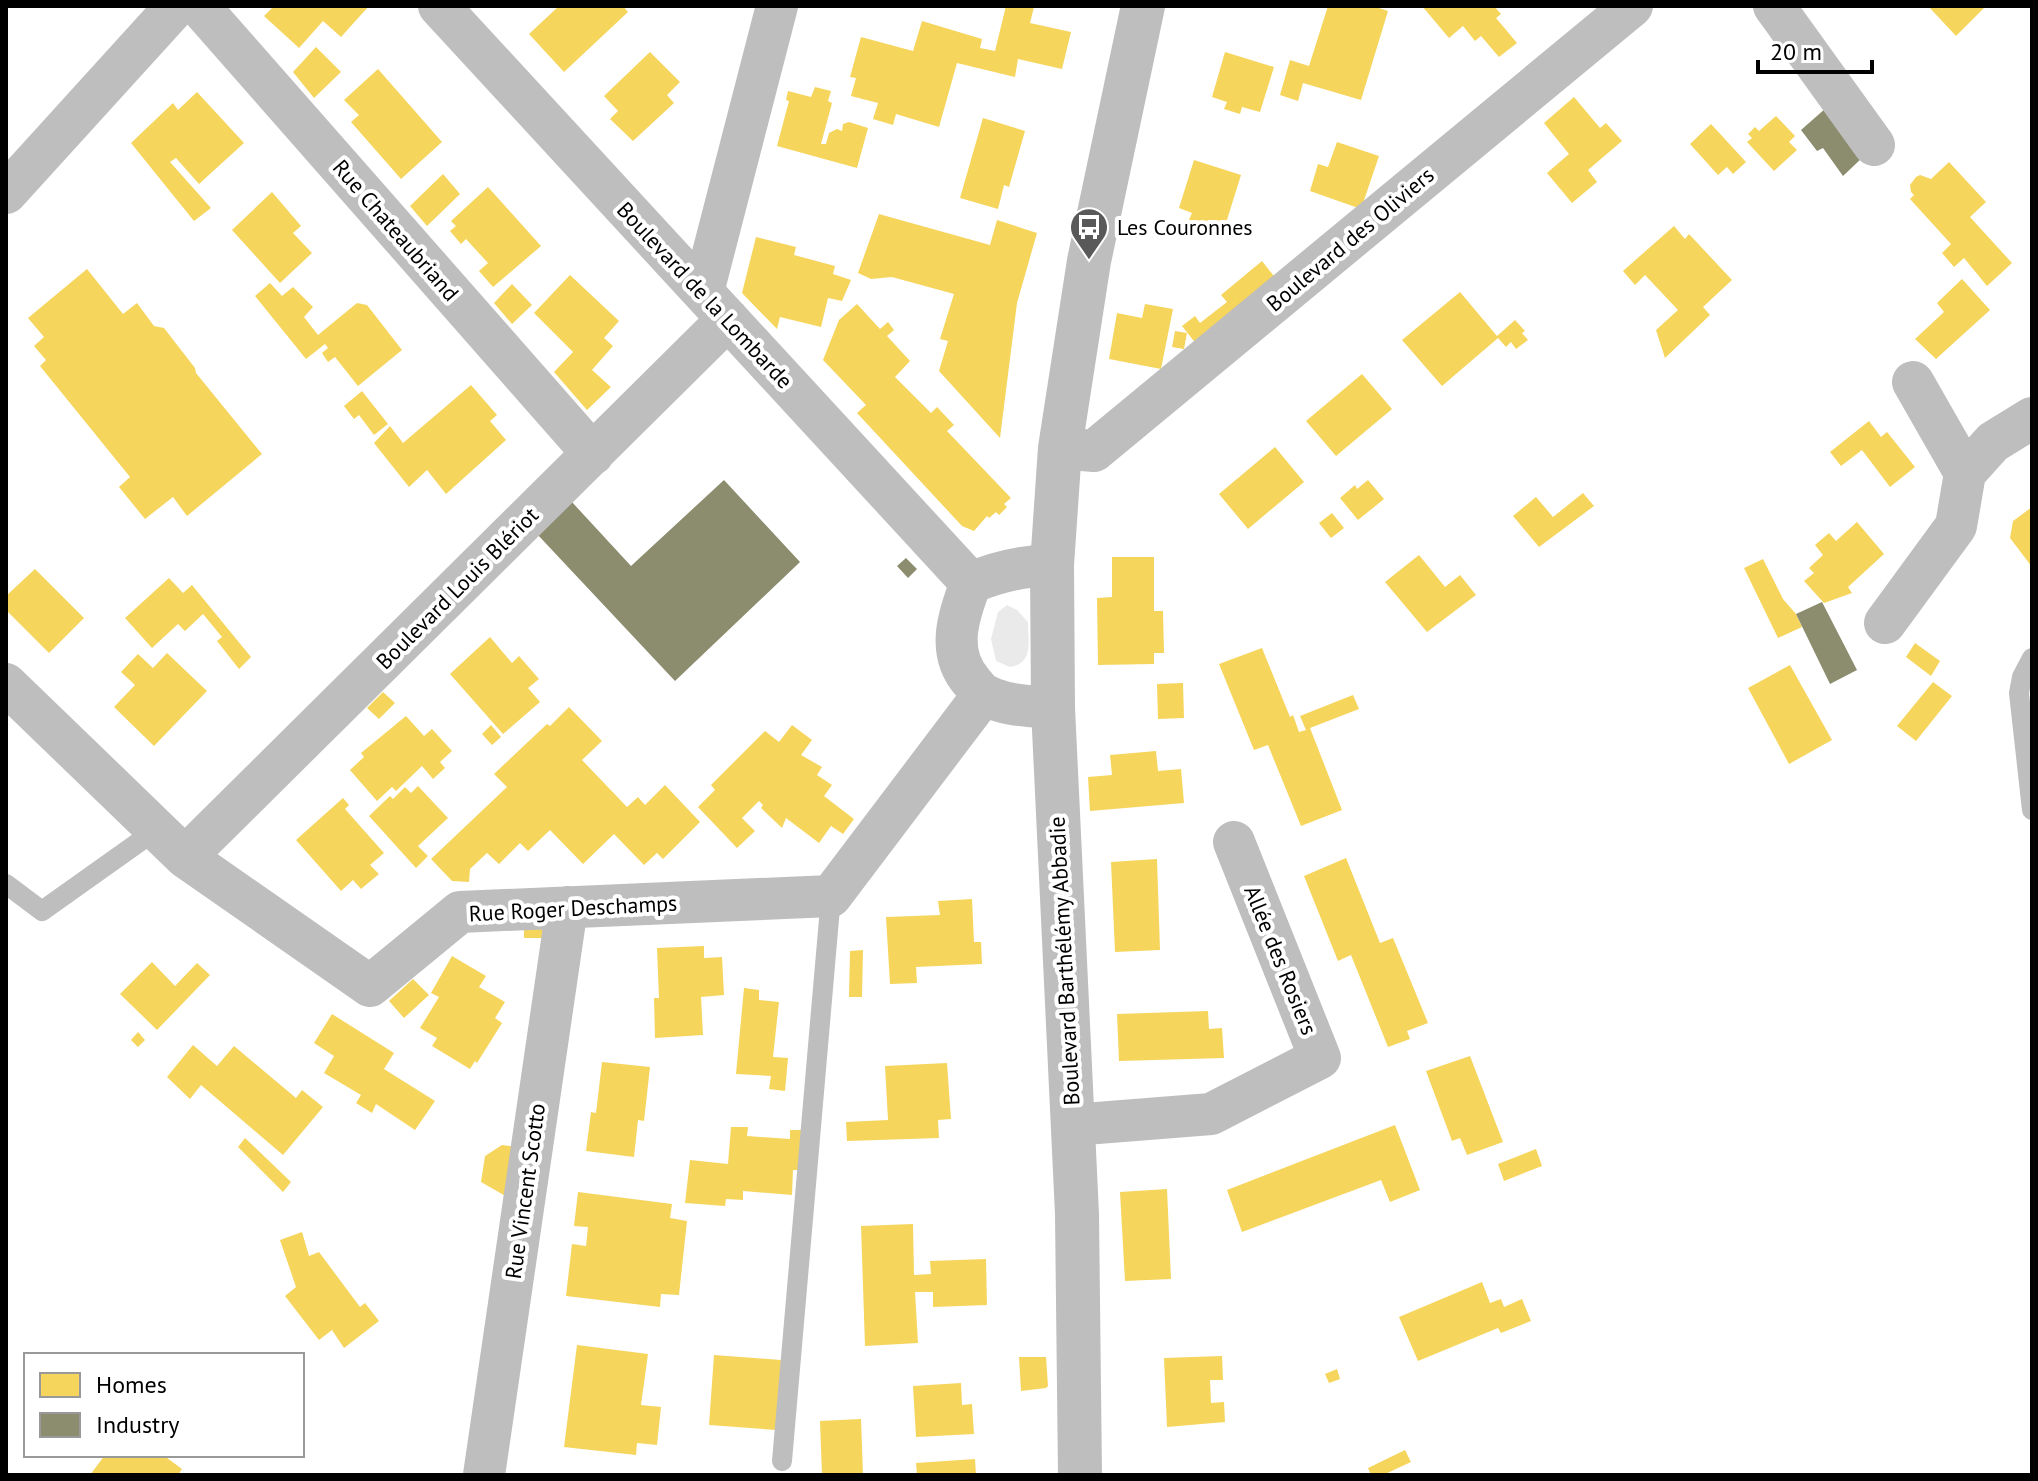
<svg xmlns="http://www.w3.org/2000/svg" width="2038" height="1481" font-family="'PT Sans',sans-serif">
<style>
.green{fill:#eaeaea}
.homes{fill:#f6d55c}
.industry{fill:#8c8c6e}
.lines{fill:none;stroke-linecap:round;stroke-linejoin:round}
.service{stroke:#bebebe;stroke-width:20}
.minor{stroke:#bebebe;stroke-width:42}
.tertiary{stroke:#bebebe;stroke-width:44}
.labels{text-anchor:middle;stroke-width:8;stroke-linejoin:round;paint-order:stroke}
.poi-label{font-size:22px;fill:#000;stroke:#fff;text-anchor:start}
.street-label{font-size:22px;fill:#000;stroke:#fff}
</style>
<rect width="100%" height="100%" fill="#fff"/>
<path class="green" d="M1007,605L1017,610L1028,622C1028,642 1034,663 1010,667L996,661L991,639L998,612Z"/>
<path class="homes" d="M274,6H369L341,37L323,21L299,48L264,16Z
M559,6H623L628,12L564,72L529,34Z
M1006,6L1034,7L1030,23L1071,32L1062,69L1018,59L1015,77L957,63L939,127L896,114L893,125L873,119L878,103L851,96L856,78L850,77L861,37L913,51L922,21L982,39L980,48L995,51Z
M1328,6H1373L1388,11L1361,100L1303,83L1298,101L1280,95L1290,60L1309,66Z
M1422,6H1494L1501,14L1496,18L1517,43L1499,57L1481,36L1475,41L1463,26L1449,38Z
M1928,6H1986L1956,36Z
M316,47L341,72L314,98L293,72Z
M650,52L680,82L667,95L674,103L633,141L610,119L618,111L604,96Z
M1225,52L1274,67L1260,112L1242,107L1240,114L1224,109L1227,102L1212,97Z
M378,69L442,142L401,179L351,122L359,115L344,100Z
M815,87L831,91L828,101L832,103L821,144H826L829,133L837,129L842,131L843,124L849,122L868,128L857,168L777,146L789,101L786,100L788,91L811,97Z
M197,92L244,143L199,184L176,158L170,162L211,208L194,221L131,143L173,103L178,110Z
M1574,97L1600,128L1606,123L1622,141L1588,170L1597,182L1572,203L1547,173L1569,154L1544,123Z
M1776,116L1795,136L1789,142L1797,150L1774,171L1747,142L1752,138L1748,134L1755,127L1759,131Z
M983,118L1025,131L1009,187L1004,185L998,209L960,198Z
M1711,124L1746,162L1733,174L1727,167L1718,175L1690,144Z
M1337,142L1379,156L1361,209L1310,191L1318,164L1328,167Z
M1194,160L1241,175L1226,223L1222,222L1218,232L1188,222L1192,213L1179,208Z
M1949,162L1986,202L1970,217L2012,263L1987,286L1964,258L1954,267L1942,253L1951,244L1910,199L1914,195L1911,192L1910,185L1916,177L1920,175L1931,179Z
M443,174L460,194L427,226L410,206Z
M488,187L541,246L493,287L479,271L488,263L466,239L461,244L450,231L456,226L451,221Z
M272,192L301,226L293,233L312,253L280,283L232,230Z
M879,214L990,245L997,220L1037,233L1017,303L1000,438L939,371L948,341L940,339L954,294L892,277L871,279L858,273Z
M1674,226L1685,239L1689,234L1732,280L1703,307L1710,315L1665,358L1656,330L1678,310L1645,275L1635,285L1623,271Z
M756,237L796,247L794,255L835,266L833,274L851,280L842,301L828,298L821,327L780,317L777,329L742,293Z
M1262,261L1281,285L1201,350L1182,326L1195,316L1200,323L1227,302L1221,295Z
M87,269L123,314L137,303L154,326L164,328L195,368L196,373L262,454L187,516L173,497L145,519L119,487L130,477L40,366L46,360L34,346L44,337L28,318Z
M570,275L619,321L604,338L613,346L592,370L611,387L587,410L554,372L573,352L534,313Z
M1962,279L1990,310L1936,359L1915,339L1944,312L1937,303Z
M270,283L282,296L293,287L313,307L304,317L318,335L357,303L367,305L402,350L358,386L335,357L328,362L322,353L328,348L325,344L306,359L255,296Z
M512,284L532,305L512,324L494,303Z
M1460,292L1497,336L1515,320L1525,331L1522,333L1528,340L1516,349L1511,342L1506,347L1498,338L1442,386L1402,340Z
M857,304L880,329L888,322L894,330L887,336L910,361L895,377L931,413L937,407L954,425L947,431L1011,498L1004,504L1007,507L999,515L996,512L989,518L987,516L974,531L962,526L857,413L866,405L823,360L839,320Z
M1145,304L1173,309L1161,369L1109,359L1117,313L1142,318Z
M1175,331L1187,333L1184,349L1172,347Z
M1362,374L1392,409L1336,456L1306,421Z
M471,385L497,415L490,421L506,440L446,494L427,470L409,487L374,443L390,426L403,443Z
M362,391L388,424L374,435L359,415L354,419L344,406Z
M1869,421L1881,437L1887,432L1915,467L1890,487L1862,450L1841,466L1830,452Z
M1275,447L1304,482L1248,529L1219,494Z
M1368,480L1384,499L1358,520L1340,498L1355,485L1357,489Z
M1583,493L1594,506L1539,547L1513,516L1536,497L1553,517Z
M2032,507V567L2010,538L2013,521Z
M1332,513L1344,528L1331,538L1319,523Z
M1857,522L1884,554L1848,587L1852,593L1824,603L1804,581L1814,573L1809,568L1823,555L1815,545L1829,533L1836,541Z
M1419,555L1445,587L1460,575L1476,595L1427,632L1385,582Z
M1112,557H1154V611H1163L1164,653H1154V664L1098,665L1097,598L1112,597Z
M1763,559L1783,599L1796,614L1802,627L1778,638L1744,568Z
M35,569L84,618L49,653L6,610V596Z
M169,578L183,593L192,585L251,657L239,669L217,641L222,637L203,614L185,631L178,624L152,648L125,618Z
M490,637L512,663L519,656L539,679L528,688L540,702L503,734L450,674Z
M1915,643L1940,661L1931,676L1906,657Z
M1262,648L1290,717L1293,715L1299,732L1306,730L1300,716L1353,695L1359,709L1310,728L1342,810L1301,826L1268,745L1254,750L1219,664Z
M167,653L207,691L154,746L114,707L135,685L121,672L138,654L153,668Z
M1790,665L1832,740L1789,764L1748,688Z
M1933,682L1952,696L1916,741L1897,726Z
M1183,683L1184,718L1158,719L1157,684Z
M383,692L395,703L379,719L367,708Z
M569,707L602,741L582,760L627,807L638,797L645,805L665,785L700,822L663,859L657,853L644,865L614,834L583,864L550,830L528,851L520,843L499,864L487,853L470,869L469,882L452,881L431,859L507,787L494,774L547,724L550,726Z
M406,716L424,736L432,729L452,751L440,762L445,768L433,779L422,766L396,791L392,787L377,801L350,770L364,757L361,753Z
M491,725L501,737L492,745L482,734Z
M792,725L812,740L801,755L822,767L817,775L832,785L824,796L854,819L843,834L831,826L819,843L786,818L782,828L761,808L763,805L759,801L742,818L755,831L737,848L698,807L715,790L711,785L765,731L779,742Z
M1156,751L1158,771L1181,769L1184,803L1090,811L1088,777L1112,775L1110,755Z
M418,786L448,818L418,846L428,856L416,868L369,816L390,796L393,799L405,787L411,793Z
M343,798L349,805L345,809L384,853L370,865L379,874L361,889L353,880L341,891L296,840Z
M1346,858L1380,943L1393,938L1428,1023L1407,1031L1410,1039L1388,1047L1351,955L1338,961L1304,876Z
M1157,859L1160,950L1115,952L1111,862Z
M972,899L974,942H981L982,964L916,967L917,983L890,984L886,917L940,915L938,901Z
M545,925L543,938H524V926Z
M704,946V958L722,957L724,995L701,997L703,1035L655,1038L654,998H659L657,948Z
M863,950L862,997H849L850,951Z
M452,956L486,976L479,987L505,1002L495,1018L502,1023L477,1063L475,1061L470,1069L432,1046L437,1038L420,1028L439,997L431,993Z
M152,962L175,986L197,963L210,975L157,1030L120,994Z
M413,979L429,995L404,1018L389,1001Z
M744,988L759,990V1000L779,1002L773,1057L788,1058L785,1091L769,1089L771,1076L736,1074Z
M1208,1011L1209,1029L1222,1028L1224,1058L1119,1061L1117,1014Z
M332,1014L394,1053L384,1069L435,1101L415,1130L376,1104L372,1113L356,1103L361,1095L324,1073L334,1056L314,1043Z
M138,1032L145,1040L138,1047L131,1040Z
M193,1045L217,1066L234,1046L296,1098L302,1090L323,1107L283,1155L201,1085L190,1099L167,1077Z
M1470,1056L1503,1142L1467,1155L1460,1138L1452,1141L1426,1071Z
M602,1062L650,1067L644,1121L638,1120L634,1157L586,1151L591,1112L596,1113Z
M947,1063L951,1119L938,1120L939,1138L847,1141L846,1122L888,1120L885,1066Z
M1395,1125L1420,1190L1390,1202L1381,1180L1242,1232L1227,1190Z
M731,1127H748L747,1136L790,1139V1130H802L799,1170H793L792,1195L743,1191V1200L726,1199L725,1206L685,1203L690,1160L728,1164Z
M245,1138L291,1182L283,1192L238,1147Z
M502,1145L517,1147L509,1198L481,1182L485,1156Z
M1536,1149L1542,1166L1504,1181L1498,1164Z
M1167,1189L1171,1279L1125,1281L1120,1192Z
M578,1192L672,1204L670,1218L687,1221L679,1295L661,1294L660,1307L566,1296L572,1244L586,1246L588,1227L574,1226Z
M913,1224L914,1275L931,1274L930,1261L986,1259L987,1305L933,1307V1292H915L918,1343L865,1346L861,1226Z
M302,1232L309,1256L319,1252L360,1307L365,1303L379,1321L344,1348L332,1330L319,1340L285,1296L296,1287L280,1240Z
M1482,1282L1490,1303L1501,1299L1504,1307L1522,1299L1531,1321L1501,1333L1498,1328L1418,1361L1399,1317Z
M577,1345L648,1354L641,1405L661,1407L657,1445L637,1443L636,1455L564,1447Z
M714,1355L781,1360L776,1430L709,1425Z
M1222,1356L1223,1380H1210L1211,1403L1224,1402L1225,1422L1167,1427L1164,1358Z
M1019,1357H1046L1048,1386L1046,1388L1021,1391Z
M1337,1369L1340,1379L1329,1383L1325,1374Z
M961,1383L962,1405L972,1404L974,1434L916,1437L913,1386Z
M861,1419L863,1475H822L820,1421Z
M1405,1450L1411,1462L1383,1475H1371L1368,1468Z
M105,1455H151L156,1458L163,1455L182,1469L178,1475H90Z
M975,1459L976,1475H917L916,1463Z"/>
<path class="industry" d="M1826,108L1863,157L1843,176L1823,148L1817,151L1801,130Z
M724,480L800,562L675,681L537,534L571,501L631,566Z
M906,558L917,569L908,578L897,566Z
M1822,602L1857,670L1830,684L1796,614Z"/>
<g class="lines">
<path class="service" d="M2032,658L2022,677L2019,693L2032,810
M6,884L42,911L156,830
M782,1461L831,896"/>
<path class="minor" d="M199,6L593,454
M439,6L971,583
M1774,6L1874,145
M6,193L176,6
M703,292L777,6
M1913,382L1965,473
M1060,448L1094,451L1632,6
M1052,565C1022,566 998,571 971,583C958,616 946,653 972,682C976,687 980,693 985,695C1005,706 1031,706 1053,708
M1885,623L1956,526L1965,473L1993,442L2032,418
M6,684L185,857L370,986L460,912L831,896L983,695
M185,857L728,319
M1072,1125L1211,1114L1320,1058L1234,842
M484,1475L567,907"/>
<path class="tertiary" d="M1080,1475L1077,1214L1053,708L1052,565L1060,448L1089,261L1143,6"/>
</g>
<defs>
<symbol id="bus-pin" viewBox="-11 -11 22 30"><path d="M0 17L-7.5 6A9.5 9.5 0 1 1 7.5 6Z" fill="#595959" stroke="#fff"/><path d="M-5-6H5V4H4V6H2V4H-2V6H-4V4H-5ZM-3.5-4V0h7V-4ZM-3.5 1.2v1.5H-2V1.2ZM2 1.2v1.5H3.5V1.2Z" fill="#fff"/></symbol>
</defs>
<g fill-rule="evenodd">
<use href="#bus-pin" x="1067" y="205" width="44" height="60"/>
</g>
<g class="labels">
<g class="poi-label">
<text x="1117" y="235">Les Couronnes</text>
</g>
<g class="street-label">
<text transform="translate(396 230) rotate(49)" y="8">Rue Chateaubriand</text>
<text transform="translate(1350 239) rotate(-40)" y="8">Boulevard des Oliviers</text>
<text transform="translate(705 295) rotate(47)" y="8">Boulevard de la Lombarde</text>
<text transform="translate(457 588) rotate(-45)" y="8">Boulevard Louis Blériot</text>
<text transform="translate(573 908) rotate(-3)" y="8">Rue Roger Deschamps</text>
<text transform="translate(1281 960) rotate(68)" y="8">Allée des Rosiers</text>
<text transform="translate(1064 961) rotate(-93)" y="8">Boulevard Barthélémy Abbadie</text>
<text transform="translate(525 1191) rotate(-82)" y="8">Rue Vincent Scotto</text>
</g>
</g>
<rect width="2038" height="1481" fill="none" stroke="#000000" stroke-width="16"/>
<rect x="24" y="1353" width="280" height="104" fill="#ffffff" stroke="#999999" stroke-width="2"/>
<rect x="40" y="1373" width="40" height="24" fill="#f6d55c" stroke="#999999" stroke-width="2"/>
<text x="96" y="1393" font-size="24" fill="#000000">Homes</text>
<rect x="40" y="1413" width="40" height="24" fill="#8c8c6e" stroke="#999999" stroke-width="2"/>
<text x="96" y="1433" font-size="24" fill="#000000">Industry</text>
<path d="M1758 60v12h114v-12" fill="none" stroke="#000000" stroke-width="4"/>
<text x="1770" y="60" font-size="24" fill="#000000" stroke="#ffffff" stroke-width="6" paint-order="stroke">20 m</text>
</svg>
